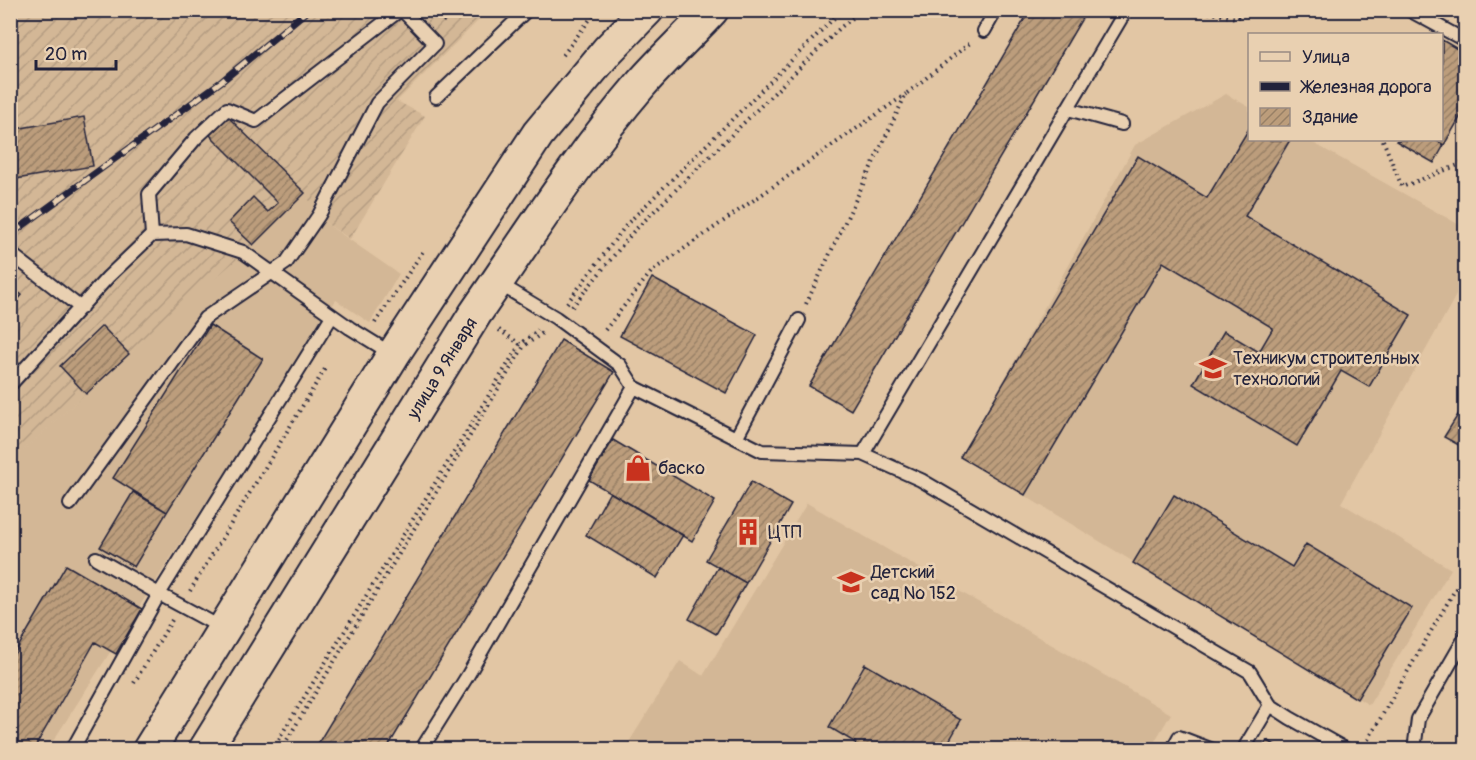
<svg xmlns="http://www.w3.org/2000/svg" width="1476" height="760" font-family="Pangolin,sans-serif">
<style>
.built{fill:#d3b796}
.industrial{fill:url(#industrial-furrows)}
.building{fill:url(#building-hatch);stroke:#22223b;stroke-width:1.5}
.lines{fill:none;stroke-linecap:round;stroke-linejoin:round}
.service-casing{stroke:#22223b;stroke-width:16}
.secondary-casing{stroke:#22223b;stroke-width:36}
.path{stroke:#22223b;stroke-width:4;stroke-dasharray:1.5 4.5;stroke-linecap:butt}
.service{stroke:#e9d0b1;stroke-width:12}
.secondary{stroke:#e9d0b1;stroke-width:32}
.rail-casing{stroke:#22223b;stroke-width:7}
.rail{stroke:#e9d0b1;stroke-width:4.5;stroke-dasharray:14;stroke-linecap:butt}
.labels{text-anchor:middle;stroke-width:5;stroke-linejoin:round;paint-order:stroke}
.poi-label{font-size:18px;fill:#22223b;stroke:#e9d0b1;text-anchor:start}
.street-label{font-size:18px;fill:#22223b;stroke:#e9d0b1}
</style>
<defs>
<pattern id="industrial-furrows" width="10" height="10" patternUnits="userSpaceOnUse" patternTransform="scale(1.5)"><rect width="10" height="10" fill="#d3b796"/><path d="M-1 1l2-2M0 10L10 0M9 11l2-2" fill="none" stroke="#b59d82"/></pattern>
<pattern id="building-hatch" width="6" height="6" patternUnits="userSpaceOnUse" patternTransform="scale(1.5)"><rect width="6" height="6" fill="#bc9d7b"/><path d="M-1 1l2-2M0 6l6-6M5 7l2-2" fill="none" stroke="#988066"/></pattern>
</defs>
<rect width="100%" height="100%" fill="#e2c6a4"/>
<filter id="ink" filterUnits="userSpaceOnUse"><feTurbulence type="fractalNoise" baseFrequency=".0167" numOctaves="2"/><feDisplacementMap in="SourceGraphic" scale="12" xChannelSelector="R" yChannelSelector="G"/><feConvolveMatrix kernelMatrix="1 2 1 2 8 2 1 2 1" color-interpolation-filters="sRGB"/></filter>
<g filter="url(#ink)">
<path class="built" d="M1226,94L1249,107L1250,140H1308L1465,228V279L1341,503L1451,569L1369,705L961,457L1135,145Z
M305,193L324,222L399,274L370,323L336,300L48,749H11L10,462Z
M807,503L1171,714L1150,749L624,750L680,661L703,676Z"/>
<path class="industrial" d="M11,11H488L397,101L425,116L350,239L324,222L304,193L253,245L129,354L11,462Z"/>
<path class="building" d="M434,10H457L444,22Z
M1030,10H1087L851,410L809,386Z
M1442,40L1466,54V107L1444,145L1435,140H1442Z
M84,117L93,166L10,180V130Z
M228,117L305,193L253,245L229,222L253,197L268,212L278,203L210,135Z
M1250,127V140H1290L1245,216L1411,315L1369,387L1341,371L1297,446L1193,384L1224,331L1259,352L1273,328L1163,262L1025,495L960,457L1138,156L1207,198Z
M1397,140H1435L1444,145L1434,163L1396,141Z
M652,278L757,335L726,393L620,336Z
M10,286L22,295L10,309Z
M210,325L263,359L167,512L113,478Z
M102,326L129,354L86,394L60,366Z
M561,340L614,372L386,750H314Z
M1466,402V449L1444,437Z
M613,440L715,501L692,541L589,480Z
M751,482L791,505L746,583L706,560Z
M133,492L167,512L134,567L100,547Z
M610,492L683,535L657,578L586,535Z
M1174,495L1292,567L1306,544L1412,608L1357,699L1133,563Z
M66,565L142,609L116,654L95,642L35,747L39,750H10V661Z
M718,567L746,583L716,634L689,619Z
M865,664L961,720L944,750H852L856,743L829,727Z
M1267,740L1283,750H1261Z
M760,744L771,750H757Z"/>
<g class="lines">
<defs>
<path id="service" d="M1409,10L1466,41
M984,31L996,10
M436,97L527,10
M1068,109L1122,124
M152,235L149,194L196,138L227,109L256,121L400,10
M10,253L81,308
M498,283L556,318L620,365L634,387L762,451L863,454L1126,10
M10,385L108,277L152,235L186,234L243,252L350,328L392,354
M736,438L799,320
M863,454L921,480L1250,672L1270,705L1290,718L1347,750
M70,504L205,318L286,263L319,215L377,103L435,44L402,10
M96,558L159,594L332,316
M72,750L159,594L222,628
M421,750L468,675L634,387
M1172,750L1179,737L1213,750
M1243,750L1270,705
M1414,750L1418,719L1466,636"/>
<path id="secondary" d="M149,750L393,355L538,134L608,50L647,10
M205,750L475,314C529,236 580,155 642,83C664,58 689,35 712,10"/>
</defs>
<use href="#service" class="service-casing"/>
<use href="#secondary" class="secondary-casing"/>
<path class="path" d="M1197,10L1236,18L1252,10
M563,55L597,10
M1383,140L1402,187L1466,162
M567,303L627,224L832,20L845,10
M806,304L906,94L970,43
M572,307L633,232L841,27L863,10
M375,323L424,250
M499,330L520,344
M605,330L652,271L906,94
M190,591L325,369
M134,683L172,620
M1365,745L1466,571
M272,750L520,344L538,330
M281,750L524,346L544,332"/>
<use href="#service" class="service"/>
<use href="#secondary" class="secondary"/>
<defs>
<path id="rail" d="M10,235L222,81L308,10"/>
</defs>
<use href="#rail" class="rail-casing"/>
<use href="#rail" class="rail"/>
</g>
</g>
<defs>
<symbol id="university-bare" viewBox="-9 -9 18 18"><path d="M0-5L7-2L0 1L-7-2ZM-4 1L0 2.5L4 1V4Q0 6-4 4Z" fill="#c8321e" stroke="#e9d0b1" stroke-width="2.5" paint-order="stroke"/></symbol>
<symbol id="shop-bare" viewBox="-9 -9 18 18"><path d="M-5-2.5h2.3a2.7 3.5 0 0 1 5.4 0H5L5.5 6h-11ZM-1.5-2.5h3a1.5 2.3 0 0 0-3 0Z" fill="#c8321e" stroke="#e9d0b1" stroke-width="2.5" paint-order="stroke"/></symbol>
<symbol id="building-bare" viewBox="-9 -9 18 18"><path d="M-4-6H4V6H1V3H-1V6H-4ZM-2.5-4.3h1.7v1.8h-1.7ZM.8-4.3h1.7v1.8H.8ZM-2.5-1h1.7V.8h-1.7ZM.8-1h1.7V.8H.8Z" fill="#c8321e" stroke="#e9d0b1" stroke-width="2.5" paint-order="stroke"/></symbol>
<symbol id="school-bare" viewBox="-9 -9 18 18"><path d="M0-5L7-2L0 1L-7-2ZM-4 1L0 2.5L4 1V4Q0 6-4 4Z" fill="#c8321e" stroke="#e9d0b1" stroke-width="2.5" paint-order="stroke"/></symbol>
</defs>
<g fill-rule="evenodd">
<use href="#university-bare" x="1194" y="349" width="38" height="38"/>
<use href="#shop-bare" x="619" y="449" width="38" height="38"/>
<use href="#building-bare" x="729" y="513" width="38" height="38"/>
<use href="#school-bare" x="832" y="563" width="38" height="38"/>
</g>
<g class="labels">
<g class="poi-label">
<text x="1233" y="364">Техникум строительных<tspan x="1233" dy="21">технологий</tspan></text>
<text x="658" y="474">баско</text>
<text x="768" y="538">ЦТП</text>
<text x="871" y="578">Детский<tspan x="871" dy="21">сад № 152</tspan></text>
</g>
<g class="street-label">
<text transform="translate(442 368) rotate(-58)" y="6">улица 9 Января</text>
</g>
</g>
<rect width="1476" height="760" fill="none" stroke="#e9d0b1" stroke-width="36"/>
<rect x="18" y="18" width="1440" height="724" fill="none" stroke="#22223b" stroke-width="2" filter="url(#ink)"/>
<rect x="1248" y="33" width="195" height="108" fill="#e9d0b1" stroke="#998a82" stroke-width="1.5"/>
<rect x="1260" y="52" width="30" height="9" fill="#e9d0b1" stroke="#998a82" stroke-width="1.5"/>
<text x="1302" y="63" font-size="18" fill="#22223b">Улица</text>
<rect x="1260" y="82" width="30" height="9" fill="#22223b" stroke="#998a82" stroke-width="1.5"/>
<text x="1302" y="93" font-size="18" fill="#22223b">Железная дорога</text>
<rect x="1260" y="108" width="30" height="18" fill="url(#building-hatch)" stroke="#998a82" stroke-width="1.5"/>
<text x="1302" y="123" font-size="18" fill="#22223b">Здание</text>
<path d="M36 60v9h80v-9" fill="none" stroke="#22223b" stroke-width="3"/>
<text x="45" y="60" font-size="18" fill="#22223b" stroke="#e9d0b1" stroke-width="4.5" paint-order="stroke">20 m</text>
</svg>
